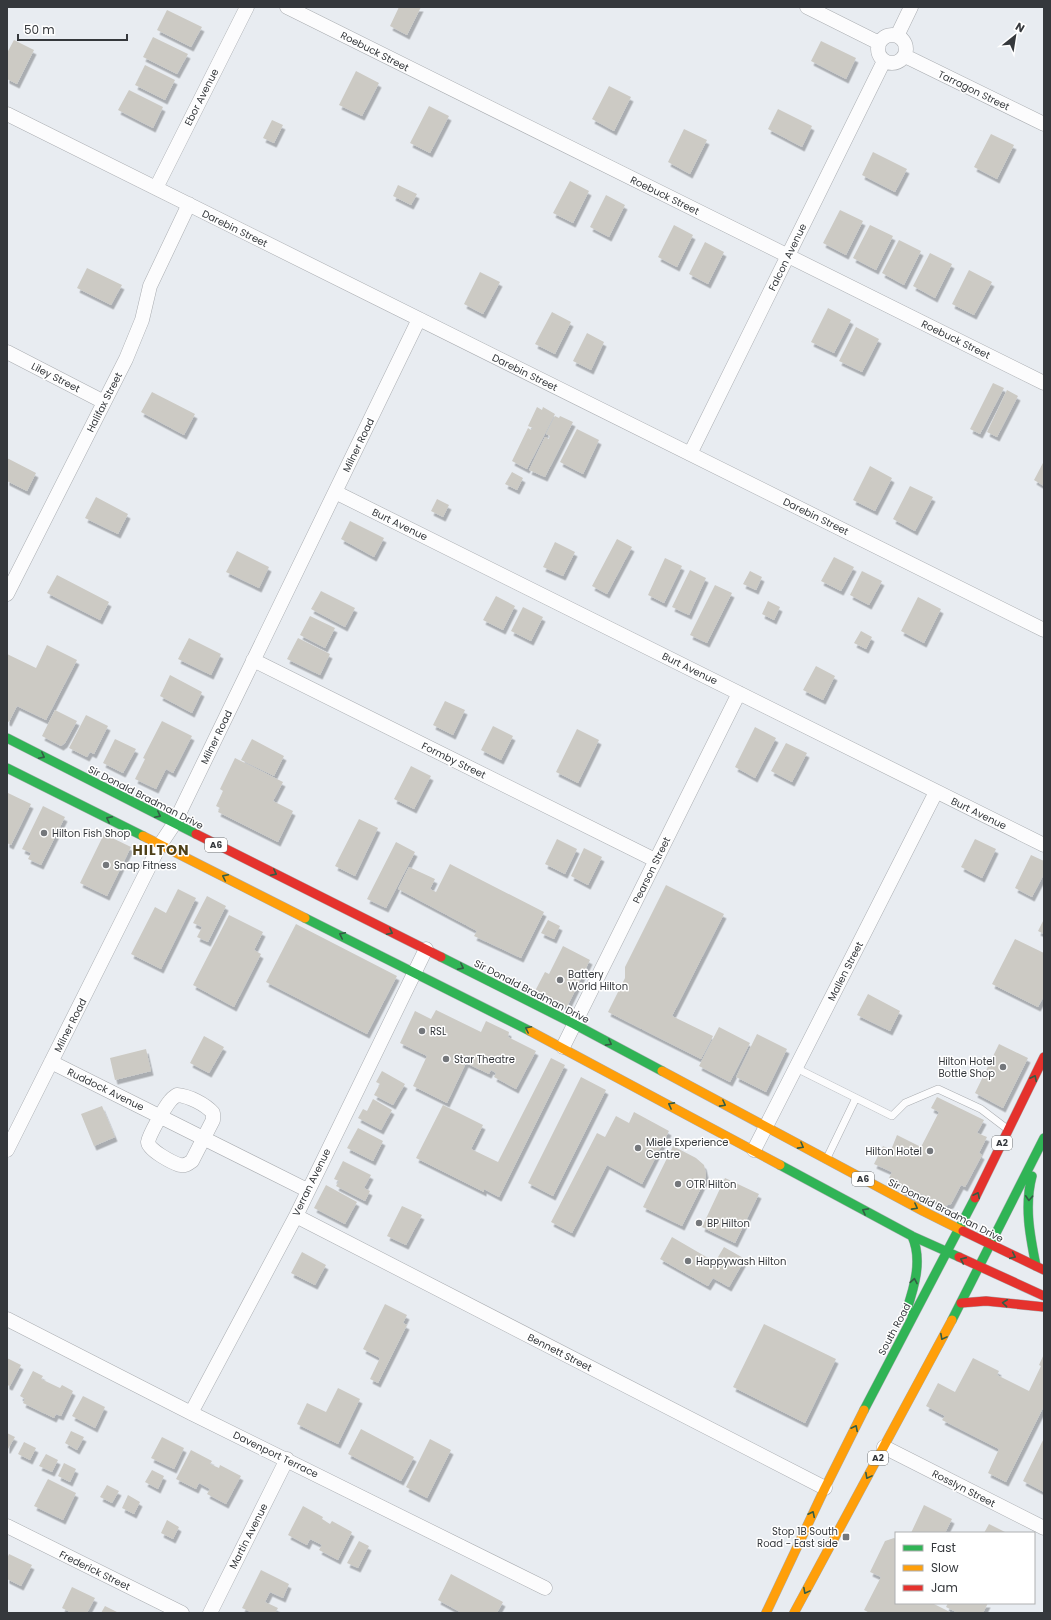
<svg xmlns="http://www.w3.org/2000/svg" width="1051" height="1620" font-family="Poppins,sans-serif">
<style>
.building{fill:#cccac4;filter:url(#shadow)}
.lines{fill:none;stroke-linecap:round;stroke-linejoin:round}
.lane-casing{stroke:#aaadb1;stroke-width:8}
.street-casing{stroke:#aaadb1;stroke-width:15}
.fast-casing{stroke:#aaadb1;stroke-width:10}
.slow-casing{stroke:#aaadb1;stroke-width:10}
.jam-casing{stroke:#aaadb1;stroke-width:10}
.lane{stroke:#fcfcfd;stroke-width:7}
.street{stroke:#fcfcfd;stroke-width:14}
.fast{stroke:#30b455;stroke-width:9}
.slow{stroke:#ff9f0a;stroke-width:9}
.jam{stroke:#e5322d;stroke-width:9}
.oneway{stroke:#345d44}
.poi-dot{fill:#74777b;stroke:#fff;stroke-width:1.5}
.labels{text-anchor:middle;stroke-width:3;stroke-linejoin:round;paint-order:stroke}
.shield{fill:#fff;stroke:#727476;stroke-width:1}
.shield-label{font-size:9px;font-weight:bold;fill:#35383c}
.street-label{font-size:10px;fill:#35383c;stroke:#fff}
.poi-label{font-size:10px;fill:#35383c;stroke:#fff;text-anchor:start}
.district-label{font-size:14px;font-weight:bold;letter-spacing:1px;fill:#4e4018;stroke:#fff}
</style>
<defs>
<filter id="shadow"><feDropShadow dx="2.5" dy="4.5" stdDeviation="0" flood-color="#0004"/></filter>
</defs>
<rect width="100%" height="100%" fill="#e8ecf1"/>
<path class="building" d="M399,7H421L407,35L390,26Z
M167,10L202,27L191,47L157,30Z
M153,37L188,54L177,74L143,57Z
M14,40L34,50L17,84L7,79V53Z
M821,41L856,58L846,79L811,61Z
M145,65L175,80L165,100L135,85Z
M356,71L379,83L362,116L339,105Z
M609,86L631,97L614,131L592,119Z
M129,90L163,107L153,128L118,110Z
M429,106L449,116L430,153L410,143Z
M778,109L812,126L802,147L768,129Z
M272,120L283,125L274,143L263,138Z
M684,129L707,140L690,174L668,162Z
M991,134L1014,145L997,179L974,167Z
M873,152L907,169L895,192L862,175Z
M570,181L589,191L573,223L553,213Z
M398,185L417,194L411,205L393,196Z
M606,195L625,205L609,237L590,227Z
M840,210L863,221L846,255L823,243Z
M674,225L693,235L677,267L658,257Z
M870,225L893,236L876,270L853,258Z
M899,240L921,251L904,285L882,273Z
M705,242L724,252L708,284L689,274Z
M930,253L952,264L935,298L913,286Z
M87,268L122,285L111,305L77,288Z
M969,270L992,282L974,315L952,304Z
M480,272L500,282L483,314L464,304Z
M828,308L851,320L834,353L811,342Z
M552,312L571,322L555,354L535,344Z
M856,327L879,339L862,372L839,361Z
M587,333L604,342L591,370L573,361Z
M993,383L1004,388L980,434L970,429Z
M1007,390L1018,396L997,437L987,432Z
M152,392L195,414L184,435L141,412Z
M537,407L542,410L543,407L555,414L527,469L512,461L528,428L531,430L533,428L528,426Z
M555,416L559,418L560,416L573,422L545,477L529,470L545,437L549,439L550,436L546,434Z
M577,429L599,440L583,474L560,462Z
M7,458L36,473L27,491L7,481Z
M1044,461V486L1034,480Z
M870,466L892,478L875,511L853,500Z
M512,472L523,478L517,490L505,484Z
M910,486L933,497L915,531L893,519Z
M96,497L128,514L118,534L85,518Z
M437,499L449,505L443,517L431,511Z
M350,521L384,538L374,557L341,539Z
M617,539L632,547L607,594L592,586Z
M555,542L575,552L563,576L543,567Z
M237,551L269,567L259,588L226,572Z
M834,557L854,567L841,591L821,581Z
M665,558L682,566L664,603L648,595Z
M690,570L706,578L689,615L672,607Z
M750,571L762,577L756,590L743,584Z
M862,571L882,581L869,605L850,595Z
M57,575L109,602L100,620L47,593Z
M715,585L732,593L707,643L690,635Z
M321,591L355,608L345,627L311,609Z
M496,596L515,606L503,630L483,620Z
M918,597L941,609L924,643L901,631Z
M768,601L780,607L774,620L762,614Z
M523,607L543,617L531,641L511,631Z
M310,616L335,628L325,648L300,635Z
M861,631L872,637L866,649L854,643Z
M189,638L221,654L211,675L178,659Z
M298,638L330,654L320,675L287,659Z
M47,645L77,660L46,720L17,706L9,722L7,721V654L36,668Z
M816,666L835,676L823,700L803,690Z
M170,675L202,692L192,713L160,696Z
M445,701L465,710L453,735L433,725Z
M55,710L77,721L65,743L61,746L42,736Z
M86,715L108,726L94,754L90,752L87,757L69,748Z
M162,721L192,736L173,773L166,769L156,789L135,779L145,759L143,758Z
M493,726L513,736L501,760L481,750Z
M755,727L776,738L755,778L735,767Z
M577,729L599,740L578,783L556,772Z
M115,739L136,749L123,773L103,763Z
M252,739L284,756L274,776L241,760Z
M786,743L807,753L792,782L771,771Z
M235,758L283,782L273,801L293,811L278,842L218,812L220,808L216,806L223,791L220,789Z
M411,766L431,776L414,809L394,799Z
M8,793L31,804L11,845L7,843Z
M43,806L65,817L41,865L28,859L31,853L22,849Z
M359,819L378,828L355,876L335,866Z
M104,834L131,847L107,896L80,883Z
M557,839L577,849L565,874L545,864Z
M975,839L996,849L982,878L961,867Z
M396,842L415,852L386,908L367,899Z
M584,848L602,857L588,885L571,876Z
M1031,855L1044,861V874L1032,897L1015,888Z
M450,864L544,912L521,958L474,936L477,931L398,889L409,867L435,879L430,889L436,892Z
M666,885L724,914L672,1016L713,1036L701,1059L608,1012L625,978V967Z
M178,889L196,898L161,969L131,954L155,907L166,913Z
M207,896L226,906L208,942L197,937L202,927L193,923Z
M229,915L263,932L254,950L261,954L234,1007L193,985Z
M1044,919V934L1038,931Z
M548,920L560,926L554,939L541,933Z
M296,924L397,976L367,1034L266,982Z
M1015,939L1044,953V996L1038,1007L992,984Z
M563,946L590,960L567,1007L535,991L545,972L549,974Z
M868,994L900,1011L890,1031L857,1015Z
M436,1010L481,1032L486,1021L509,1032L508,1037L536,1051L516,1089L494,1077L496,1073L491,1070L489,1074L466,1063L447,1103L413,1086L427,1056L400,1043L415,1011L431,1019Z
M719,1027L750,1043L730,1082L699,1066Z
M757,1034L787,1049L766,1092L736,1077Z
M204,1036L224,1047L209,1073L190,1063Z
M999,1044L1028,1058L1003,1108L975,1093Z
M146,1049L151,1071L115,1080L110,1058Z
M551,1058L565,1065L499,1197L484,1189V1192L416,1158L443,1105L483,1125L471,1149L498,1162Z
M382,1071L405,1084L393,1105L374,1095L380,1084L376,1082Z
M581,1077L606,1090L553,1196L528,1183Z
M937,1097L984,1120L977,1133L987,1137L979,1153L982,1155L965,1187L961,1185L951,1204L945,1206L921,1194L918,1200L901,1191L903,1185L889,1178L892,1172L874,1164L883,1146L891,1150L897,1135L921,1147L939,1112L931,1108Z
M373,1099L392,1110L381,1130L358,1118L363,1109L367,1111Z
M102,1106L115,1137L94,1146L81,1114Z
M634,1112L669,1131L642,1184L607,1165L572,1233L551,1222L597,1133L605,1137L616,1116L629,1123Z
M358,1128L383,1141L373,1161L347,1148Z
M673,1146L696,1158L704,1165L706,1174L705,1180L682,1226L643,1207Z
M343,1161L371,1175L364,1188L370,1191L365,1201L336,1186L339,1181L334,1179Z
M725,1178L759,1194L735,1243L702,1227Z
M326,1185L357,1202L345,1224L314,1208Z
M402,1206L422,1215L406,1245L387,1236Z
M672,1237L715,1262L724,1247L745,1259L729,1287L713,1278L708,1286L660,1259Z
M302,1252L326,1265L315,1285L291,1273Z
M385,1304L407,1315L403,1323L407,1325L378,1383L370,1379L380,1358L363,1349Z
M764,1324L836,1359L805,1423L733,1387Z
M1044,1354V1406L1006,1482L988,1473L999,1449L942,1420L945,1416L926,1406L938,1383L955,1392L973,1358L999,1371L997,1375L1029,1391L1041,1366L1039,1365Z
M7,1358L21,1365L10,1386L7,1385Z
M33,1371L43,1376L41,1379L60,1388L62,1385L73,1391L61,1416L56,1414L54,1418L23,1403L25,1399L20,1396Z
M338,1388L360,1399L338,1444L297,1424L307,1403L326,1412Z
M83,1396L105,1407L95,1428L72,1416Z
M361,1429L414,1457L401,1481L348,1454Z
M71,1431L84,1437L77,1450L65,1443Z
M7,1433L15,1437L8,1449H7Z
M162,1437L184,1448L174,1469L151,1458Z
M1044,1438V1492L1023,1481Z
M430,1439L451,1450L427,1498L406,1487Z
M24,1442L36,1448L30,1460L18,1454Z
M191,1450L212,1461L210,1464L219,1468L220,1465L241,1476L226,1504L207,1494L210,1489L199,1483L196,1489L176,1479Z
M46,1454L58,1460L52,1472L39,1466Z
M64,1463L76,1469L70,1482L58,1476Z
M152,1470L164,1476L158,1489L145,1482Z
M48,1479L76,1493L63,1520L34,1506Z
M107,1485L119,1491L112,1503L100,1497Z
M128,1495L140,1502L134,1514L122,1508Z
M924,1505L952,1519L945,1533H911Z
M303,1506L323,1517L322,1519L330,1524L332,1521L352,1532L338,1560L319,1550L322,1545L310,1539L307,1545L288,1535Z
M167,1520L179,1527L173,1539L161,1533Z
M989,1524L1007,1533H984Z
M894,1538L896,1539V1603H932L952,1613H870L864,1610L881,1577L870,1572L885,1541Z
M359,1541L369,1546L358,1568L347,1563Z
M9,1554L32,1565L21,1586L7,1579V1559Z
M261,1570L289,1584L283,1598L270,1592L265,1602L278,1608L275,1613H253L242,1608Z
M451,1574L503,1602L497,1613H462L438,1600Z
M72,1587L95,1598L87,1613H72L62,1608Z
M948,1603H988L983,1613H958L946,1607Z
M105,1606L119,1613H101Z"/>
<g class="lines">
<defs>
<path id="lane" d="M796,1068L892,1116L905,1103L938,1089L981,1109L1006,1128
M827,1158L856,1098"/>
<path id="street" d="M287,7L1044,383
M807,7L879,43
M878 49a14 14 0 1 1 28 0a14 14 0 1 1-28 0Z
M897,36L911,7
M905,56L1044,124
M7,114L1044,630
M156,188L247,7
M7,352L104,402
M690,454L884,61
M335,492L1044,845
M7,594L126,359L142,320L150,286L189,204
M253,660L655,860
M563,1047L739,693
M51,1062L307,1190
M177,1095C189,1096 205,1104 213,1113V1120L192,1161C188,1164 185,1166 180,1165C173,1163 148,1150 148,1142C149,1135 165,1107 170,1101C172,1098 174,1097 177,1095Z
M7,1150L160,845L174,824L419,319
M754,1150L936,792
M296,1216L825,1488
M7,1319L191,1413L545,1588
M191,1413L296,1216L426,949
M884,1447L1044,1528
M7,1526L182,1613
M210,1613L287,1459"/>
<path id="fast" d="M7,738L196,834
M7,768L143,836
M305,918L530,1031
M441,957L574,1024L662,1071
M780,1165L912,1236L959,1257
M1032,1176C1024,1206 1030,1236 1036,1266
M906,1312C914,1288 923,1260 912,1236
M952,1320L1044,1138
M864,1410L975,1198"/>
<path id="slow" d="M143,836L305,918
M530,1031L780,1165
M662,1071L923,1211L963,1231
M766,1613L825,1488L864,1410
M794,1613L952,1320"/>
<path id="jam" d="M196,834L441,957
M975,1198L1044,1057
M963,1231L1044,1270
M959,1257L1044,1296
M961,1303L986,1301L1044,1307"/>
</defs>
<use href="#lane" class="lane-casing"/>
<use href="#street" class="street-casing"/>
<use href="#fast" class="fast-casing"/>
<use href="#slow" class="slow-casing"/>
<use href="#jam" class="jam-casing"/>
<use href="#lane" class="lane"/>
<use href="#street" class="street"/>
<use href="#fast" class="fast"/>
<use href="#slow" class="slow"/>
<use href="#jam" class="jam"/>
</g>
<defs><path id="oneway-chevron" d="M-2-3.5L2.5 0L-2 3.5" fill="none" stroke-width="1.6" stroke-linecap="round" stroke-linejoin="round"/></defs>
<g class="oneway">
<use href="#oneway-chevron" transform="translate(42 756) rotate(27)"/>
<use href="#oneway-chevron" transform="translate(158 815) rotate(27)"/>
<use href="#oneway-chevron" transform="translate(109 819) rotate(-153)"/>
<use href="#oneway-chevron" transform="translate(274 873) rotate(27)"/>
<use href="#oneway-chevron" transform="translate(225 877) rotate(-154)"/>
<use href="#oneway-chevron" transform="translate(390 932) rotate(27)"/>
<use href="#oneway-chevron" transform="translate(342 935) rotate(-154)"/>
<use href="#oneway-chevron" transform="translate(461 967) rotate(27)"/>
<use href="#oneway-chevron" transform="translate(528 1029) rotate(-153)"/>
<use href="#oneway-chevron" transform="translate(609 1043) rotate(28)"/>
<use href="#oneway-chevron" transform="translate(1034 1078) rotate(-64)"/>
<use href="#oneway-chevron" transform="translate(723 1104) rotate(28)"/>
<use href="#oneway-chevron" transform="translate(671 1105) rotate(-152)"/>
<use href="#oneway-chevron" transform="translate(801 1146) rotate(29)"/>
<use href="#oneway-chevron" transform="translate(977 1195) rotate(-64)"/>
<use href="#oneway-chevron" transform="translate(1029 1198) rotate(93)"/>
<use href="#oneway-chevron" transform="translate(915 1207) rotate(28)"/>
<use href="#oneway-chevron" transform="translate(865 1211) rotate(-152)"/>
<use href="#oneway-chevron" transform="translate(1013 1256) rotate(24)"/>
<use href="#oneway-chevron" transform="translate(963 1260) rotate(-156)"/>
<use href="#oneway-chevron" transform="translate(914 1281) rotate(-80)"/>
<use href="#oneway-chevron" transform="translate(1005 1303) rotate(-174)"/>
<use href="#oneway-chevron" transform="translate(943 1337) rotate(118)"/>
<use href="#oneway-chevron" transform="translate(855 1428) rotate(-63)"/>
<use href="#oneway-chevron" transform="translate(868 1476) rotate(118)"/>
<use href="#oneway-chevron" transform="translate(812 1514) rotate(-64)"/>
<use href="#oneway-chevron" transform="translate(806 1591) rotate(118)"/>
</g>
<g class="poi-dot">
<circle cx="44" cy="833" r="4"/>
<circle cx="106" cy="865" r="4"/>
<circle cx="560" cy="980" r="4"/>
<circle cx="422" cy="1031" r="4"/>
<circle cx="446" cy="1059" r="4"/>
<circle cx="1003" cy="1067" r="4"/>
<circle cx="638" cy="1148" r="4"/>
<circle cx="930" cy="1151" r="4"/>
<circle cx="678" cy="1184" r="4"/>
<circle cx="699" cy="1223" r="4"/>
<circle cx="688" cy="1261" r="4"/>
<rect x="842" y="1533" width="8" height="8" rx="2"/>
</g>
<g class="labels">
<g class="shield">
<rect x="205" y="838" width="22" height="14" rx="3"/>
<rect x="992" y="1136" width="20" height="14" rx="3"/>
<rect x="852" y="1172" width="22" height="14" rx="3"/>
<rect x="868" y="1451" width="20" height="14" rx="3"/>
</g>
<g class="shield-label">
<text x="216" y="848">A6</text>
<text x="1002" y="1146">A2</text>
<text x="863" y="1182">A6</text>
<text x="878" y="1461">A2</text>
</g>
<g class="street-label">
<text transform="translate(375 51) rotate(27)" y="4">Roebuck Street</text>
<text transform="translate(974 90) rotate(26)" y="4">Tarragon Street</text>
<text transform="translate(201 97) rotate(-63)" y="4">Ebor Avenue</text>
<text transform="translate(665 195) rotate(26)" y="4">Roebuck Street</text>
<text transform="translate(235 228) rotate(26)" y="4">Darebin Street</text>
<text transform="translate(787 257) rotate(-64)" y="4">Falcon Avenue</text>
<text transform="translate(956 339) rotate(26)" y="4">Roebuck Street</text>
<text transform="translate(525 372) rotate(26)" y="4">Darebin Street</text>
<text transform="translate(56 377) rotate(27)" y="4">Liley Street</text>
<text transform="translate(104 402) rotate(-63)" y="4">Halifax Street</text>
<text transform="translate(358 445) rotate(-64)" y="4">Milner Road</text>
<text transform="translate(816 516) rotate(26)" y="4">Darebin Street</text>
<text transform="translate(400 524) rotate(26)" y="4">Burt Avenue</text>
<text transform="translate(690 668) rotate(26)" y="4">Burt Avenue</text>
<text transform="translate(216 737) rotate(-64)" y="4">Milner Road</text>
<text transform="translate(454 760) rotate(26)" y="4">Formby Street</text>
<text transform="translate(146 797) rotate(27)" y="4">Sir Donald Bradman Drive</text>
<text transform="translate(979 813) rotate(26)" y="4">Burt Avenue</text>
<text transform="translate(651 870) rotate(-64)" y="4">Pearson Street</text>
<text transform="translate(845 971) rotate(-63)" y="4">Mallen Street</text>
<text transform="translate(532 991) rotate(27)" y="4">Sir Donald Bradman Drive</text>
<text transform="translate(70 1025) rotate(-63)" y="4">Milner Road</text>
<text transform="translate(106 1089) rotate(26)" y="4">Ruddock Avenue</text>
<text transform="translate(311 1182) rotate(-64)" y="4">Verran Avenue</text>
<text transform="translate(946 1210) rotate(27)" y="4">Sir Donald Bradman Drive</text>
<text transform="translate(894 1329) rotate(-62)" y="4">South Road</text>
<text transform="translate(560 1352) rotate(27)" y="4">Bennett Street</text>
<text transform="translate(276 1454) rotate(26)" y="4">Davenport Terrace</text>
<text transform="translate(964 1488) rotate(27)" y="4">Rosslyn Street</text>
<text transform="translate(248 1536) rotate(-63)" y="4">Martin Avenue</text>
<text transform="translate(95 1570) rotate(26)" y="4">Frederick Street</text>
</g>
<g class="poi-label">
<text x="52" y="837">Hilton Fish Shop</text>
<text x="114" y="869">Snap Fitness</text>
<text x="568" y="978">Battery<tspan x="568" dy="12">World Hilton</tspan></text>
<text x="430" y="1035">RSL</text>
<text x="454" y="1063">Star Theatre</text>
<text x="995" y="1065" text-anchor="end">Hilton Hotel<tspan x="995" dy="12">Bottle Shop</tspan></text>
<text x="646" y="1146">Miele Experience<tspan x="646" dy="12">Centre</tspan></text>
<text x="922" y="1155" text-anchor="end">Hilton Hotel</text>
<text x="686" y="1188">OTR Hilton</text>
<text x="707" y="1227">BP Hilton</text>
<text x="696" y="1265">Happywash Hilton</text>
<text x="838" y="1535" text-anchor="end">Stop 1B South<tspan x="838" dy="12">Road - East side</tspan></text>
</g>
<g class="district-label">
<text x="161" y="855">HILTON</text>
</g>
</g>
<rect width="1051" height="1620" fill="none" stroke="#35383c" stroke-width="16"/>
<rect x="895" y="1532" width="140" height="72" fill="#ffffff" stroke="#aeafb1"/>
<rect x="903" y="1545" width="20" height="6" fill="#30b455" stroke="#aeafb1"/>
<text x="931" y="1552" font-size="12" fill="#35383c">Fast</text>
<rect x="903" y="1565" width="20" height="6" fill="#ff9f0a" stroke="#aeafb1"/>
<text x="931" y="1572" font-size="12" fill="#35383c">Slow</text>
<rect x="903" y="1585" width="20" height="6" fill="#e5322d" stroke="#aeafb1"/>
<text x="931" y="1592" font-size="12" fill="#35383c">Jam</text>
<g transform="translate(1015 36) rotate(30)" stroke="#ffffff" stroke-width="3" paint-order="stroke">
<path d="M0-3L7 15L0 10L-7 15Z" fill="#35383c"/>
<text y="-6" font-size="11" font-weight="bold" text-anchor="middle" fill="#35383c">N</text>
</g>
<path d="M18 34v6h109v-6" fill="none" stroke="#35383c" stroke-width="2"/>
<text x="24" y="34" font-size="12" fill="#35383c" stroke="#ffffff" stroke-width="3" paint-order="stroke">50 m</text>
</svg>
